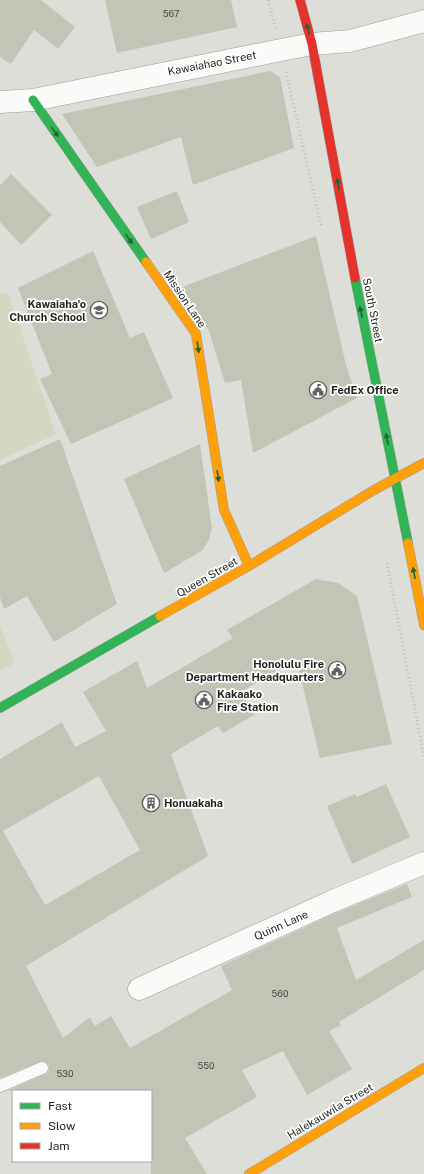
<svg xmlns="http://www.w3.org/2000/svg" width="424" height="1174" font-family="'Public Sans',sans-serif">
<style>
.green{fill:#d6d7c1}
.building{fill:#c3c4b6;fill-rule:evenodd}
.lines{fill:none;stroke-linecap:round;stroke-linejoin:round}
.lane-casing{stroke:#9c9c98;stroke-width:13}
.street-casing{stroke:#9c9c98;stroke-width:23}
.fast-casing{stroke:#9c9c98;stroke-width:10}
.slow-casing{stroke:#9c9c98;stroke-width:10}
.jam-casing{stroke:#9c9c98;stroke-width:10}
.path{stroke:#bcbcba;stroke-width:2.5;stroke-dasharray:1 3;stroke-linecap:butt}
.lane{stroke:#fafaf9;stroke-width:12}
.street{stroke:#fafaf9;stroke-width:22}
.fast{stroke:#30b455;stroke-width:9}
.slow{stroke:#ff9f0a;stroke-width:9}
.jam{stroke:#e5322d;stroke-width:9}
.oneway{fill:#276236}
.labels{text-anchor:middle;stroke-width:3.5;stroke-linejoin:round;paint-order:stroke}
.number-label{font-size:9px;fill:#484842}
.street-label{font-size:11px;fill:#1f1f1c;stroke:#fff}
.poi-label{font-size:11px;font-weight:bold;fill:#1f1f1c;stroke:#fff;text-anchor:start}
</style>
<rect width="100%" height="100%" fill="#ddded8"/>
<path class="green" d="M0,293H8L56,434L0,460Z
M0,624L14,663L0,671Z"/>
<path class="building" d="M0,0H41L75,27L58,49L34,30L11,64L0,57Z
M105,0H231L237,27L117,53Z
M270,71L280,77L294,148L193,185L181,137L97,167L62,114Z
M11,174L52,215L21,245L0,222V185Z
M177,191L189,222L151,239L137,207Z
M316,236L346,365L357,398L253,453L241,380L225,383L209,331L182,287Z
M93,251L130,338L144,332L173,398L71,444L40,379L52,374L18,288Z
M60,439L117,604L54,642L27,596L4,609L0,597V466Z
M200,444L212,528L209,539L203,550L164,573L124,479Z
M316,579L338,583L357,596L392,744L320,758L296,658L241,692L254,715L223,733L218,726L171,754L208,856L26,966L63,1038L90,1017L95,1026L111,1016L130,1048L232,990L221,966L338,912L407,884L412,897L337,928L356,980L424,940V970L339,1022L341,1025L329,1031L352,1069L307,1095L283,1051L242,1070L257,1097L185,1138L207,1174H151V1091H7L48,1073L49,1069V1065L46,1062L42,1061L0,1078V759L62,722L75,747L106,731L83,692L137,661L147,688L233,638L227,630ZM99,776L140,850L45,905L3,831Z
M386,784L410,837L352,864L327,806L355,794L357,797Z"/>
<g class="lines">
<defs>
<path id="lane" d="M0,1086L42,1068"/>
<path id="street" d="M0,102L33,100L281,50L312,44L350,41L424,21
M139,989L333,901L424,863"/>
<path id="fast" d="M33,100L146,262
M355,278L408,543
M0,708L160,616"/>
<path id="slow" d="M146,262L196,334L224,510L249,566
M408,543L424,625
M160,616L249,566L374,490L424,463
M249,1174L424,1068"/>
<path id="jam" d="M300,0L312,44L355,278"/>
</defs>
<use href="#lane" class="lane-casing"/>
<use href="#street" class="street-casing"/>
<use href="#fast" class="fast-casing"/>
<use href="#slow" class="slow-casing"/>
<use href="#jam" class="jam-casing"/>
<path class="path" d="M268,0L276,30
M286,72L321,225
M387,563L424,757"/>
<use href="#lane" class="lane"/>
<use href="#street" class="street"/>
<use href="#fast" class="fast"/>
<use href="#slow" class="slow"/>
<use href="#jam" class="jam"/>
</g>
<defs><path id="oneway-solid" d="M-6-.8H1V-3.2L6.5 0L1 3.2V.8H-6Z"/></defs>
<g class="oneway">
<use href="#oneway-solid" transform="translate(308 29) rotate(-106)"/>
<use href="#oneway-solid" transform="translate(55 132) rotate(55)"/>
<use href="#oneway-solid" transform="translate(338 184) rotate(-100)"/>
<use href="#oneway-solid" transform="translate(129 239) rotate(55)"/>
<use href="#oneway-solid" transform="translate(361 312) rotate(-101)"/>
<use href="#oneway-solid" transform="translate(198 347) rotate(81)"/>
<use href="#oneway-solid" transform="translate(387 439) rotate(-102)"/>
<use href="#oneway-solid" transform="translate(218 476) rotate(81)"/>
<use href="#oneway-solid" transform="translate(414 573) rotate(-101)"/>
</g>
<defs>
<symbol id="school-ring" viewBox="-11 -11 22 22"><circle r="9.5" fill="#fff" stroke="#62625e" stroke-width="1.5"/><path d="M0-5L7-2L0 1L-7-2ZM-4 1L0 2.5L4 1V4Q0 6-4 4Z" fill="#62625e"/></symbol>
<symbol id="civic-ring" viewBox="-11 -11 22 22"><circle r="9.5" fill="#fff" stroke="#62625e" stroke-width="1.5"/><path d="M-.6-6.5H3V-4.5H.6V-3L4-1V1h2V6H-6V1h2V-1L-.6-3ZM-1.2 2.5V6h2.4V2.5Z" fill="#62625e"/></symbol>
<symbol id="building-ring" viewBox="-11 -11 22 22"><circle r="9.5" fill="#fff" stroke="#62625e" stroke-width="1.5"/><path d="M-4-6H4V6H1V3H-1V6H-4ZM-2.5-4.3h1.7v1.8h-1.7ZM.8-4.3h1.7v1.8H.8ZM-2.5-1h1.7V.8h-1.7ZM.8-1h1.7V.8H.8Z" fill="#62625e"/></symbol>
</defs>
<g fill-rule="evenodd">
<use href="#school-ring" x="89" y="300" width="20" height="20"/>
<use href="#civic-ring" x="308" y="380" width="20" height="20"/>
<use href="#civic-ring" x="327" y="660" width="20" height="20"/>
<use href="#civic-ring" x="194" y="690" width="20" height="20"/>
<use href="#building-ring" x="141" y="793" width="20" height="20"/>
</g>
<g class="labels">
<g class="number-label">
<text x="171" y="17">567</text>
<text x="280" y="997">560</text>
<text x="206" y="1069">550</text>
<text x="65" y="1077">530</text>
</g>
<g class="street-label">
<text transform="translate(212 63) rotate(-11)" y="4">Kawaiahao Street</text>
<text transform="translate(185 299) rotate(56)" y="4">Mission Lane</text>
<text transform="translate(373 310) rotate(79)" y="4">South Street</text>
<text transform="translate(207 577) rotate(-30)" y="4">Queen Street</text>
<text transform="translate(281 925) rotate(-24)" y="4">Quinn Lane</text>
<text transform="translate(330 1111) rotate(-31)" y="4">Halekauwila Street</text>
</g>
<g class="poi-label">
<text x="86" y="308" text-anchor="end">Kawaiaha'o<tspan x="86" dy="13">Church School</tspan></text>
<text x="331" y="394">FedEx Office</text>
<text x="324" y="668" text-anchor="end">Honolulu Fire<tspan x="324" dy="13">Department Headquarters</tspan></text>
<text x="217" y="698">Kakaako<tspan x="217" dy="13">Fire Station</tspan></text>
<text x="164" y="807">Honuakaha</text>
</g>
</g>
<rect x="12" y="1090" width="140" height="72" fill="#ffffff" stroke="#a5a5a4"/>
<rect x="20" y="1103" width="20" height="6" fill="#30b455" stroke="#a5a5a4"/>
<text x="48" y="1110" font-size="12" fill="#1f1f1c">Fast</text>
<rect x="20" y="1123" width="20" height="6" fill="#ff9f0a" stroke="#a5a5a4"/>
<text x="48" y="1130" font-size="12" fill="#1f1f1c">Slow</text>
<rect x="20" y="1143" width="20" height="6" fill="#e5322d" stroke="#a5a5a4"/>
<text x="48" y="1150" font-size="12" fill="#1f1f1c">Jam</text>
</svg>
